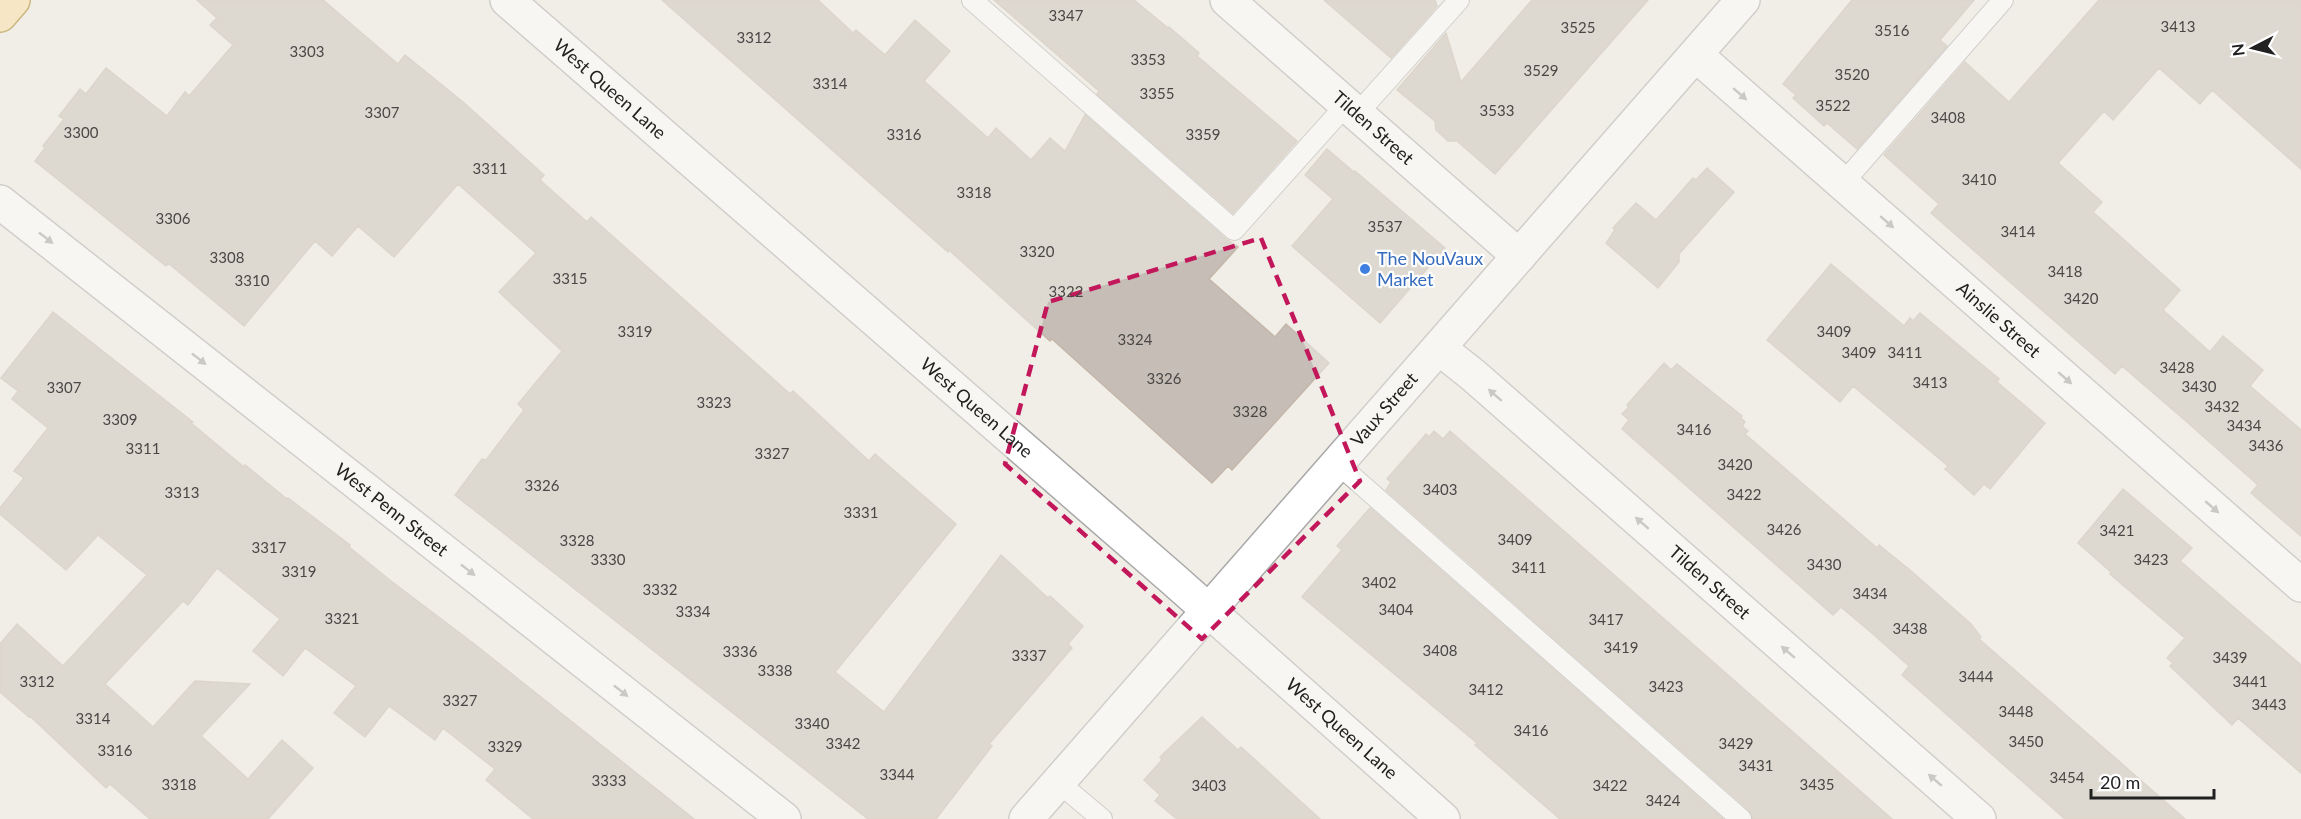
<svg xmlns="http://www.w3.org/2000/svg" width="2301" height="819" font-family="Lato,sans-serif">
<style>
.building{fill:#c6beb6;stroke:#c4b6a9;stroke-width:1.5}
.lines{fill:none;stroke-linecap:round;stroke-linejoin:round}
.lane-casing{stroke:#a8a8a8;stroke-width:22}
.street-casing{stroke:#a8a8a8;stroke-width:36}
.primary-casing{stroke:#9d7300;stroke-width:36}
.lane{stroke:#fff;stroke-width:20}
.street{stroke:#fff;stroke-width:33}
.primary{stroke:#ffdb9e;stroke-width:33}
.oneway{fill:#9b9b9b}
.marked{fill:none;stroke:#c2185b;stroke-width:4.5;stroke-dasharray:12 8;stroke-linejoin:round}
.shop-dot{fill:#3f7fe0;stroke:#fff;stroke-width:2}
.labels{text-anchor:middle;stroke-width:4.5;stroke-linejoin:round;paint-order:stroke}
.number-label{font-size:15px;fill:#4a4846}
.street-label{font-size:18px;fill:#212121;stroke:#fff}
.shop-label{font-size:18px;fill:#366cbe;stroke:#fff;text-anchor:start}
</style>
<rect width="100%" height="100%" fill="#f1eee7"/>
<path class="building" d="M197,0H323L398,64L405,55L463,102L544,175L540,180L587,222L591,217L790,394L793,391L869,461L875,454L956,524L835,672L884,712L1001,555L1048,598L1050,596L1083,626L1068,644L1072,648L989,744L992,746L936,819H868L455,495L482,459L486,460L524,410L518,404L562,351L499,292L536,253L458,184L394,257L358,226L332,256L315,241L244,326L168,263L166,266L35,161L45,148L43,146L64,119L59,116L80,89L86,94L106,68L167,116L185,92L189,96L233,45L210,25L217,18Z
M662,0H818L853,33L856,30L885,55L915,20L950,51L924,81L988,138L996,128L1031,160L1050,138L1065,151L1085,115L1226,239L1238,247L1209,279L1275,337L1286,324L1329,363L1232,470L1228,466L1212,483L1052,339L1050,341L949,250L948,252Z
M994,0H1134L1168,28L1169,27L1199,53L1197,56L1297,141L1233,213L1097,94L1099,91Z
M1324,0H1435L1437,6L1391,58Z
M1532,0H1648L1495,174L1457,141H1448L1436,130L1435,121L1397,90L1446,33L1461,82Z
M1852,0H1974L1940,40L1947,46L1857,149L1827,123L1824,126L1793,98L1796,95L1783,84Z
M2099,0H2301V169L2212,90L2200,104L2159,68L2113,120L2104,111L2058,163L2102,202L2093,212L2180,290L2163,310L2210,352L2223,336L2263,370L2250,386L2301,430V536L2251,493L2258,485L2187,422L2122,366L2115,374L1931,213L1939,204L1884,155L1965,62L2009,102Z
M1327,149L1354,172L1355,171L1445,248L1380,323L1292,246L1333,199L1305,175Z
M1707,168L1734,192L1679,254V262L1658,288L1606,243L1615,230L1613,228L1636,203L1656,220L1693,178L1696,180Z
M1831,264L1904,326L1910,318L1913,321L1920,313L1999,379L1997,382L2045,423L1990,489L1984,484L1974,495L1945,469L1948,466L1853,386L1840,402L1767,340Z
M53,312L193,422L191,423L244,467L245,465L287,499L288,498L350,545L349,547L391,581L473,643L694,819H533L486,780L495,769L443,728L435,740L389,706L365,737L334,713L356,686L305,648L283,676L253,651L280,619L217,568L188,605L183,601L105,684L153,727L195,681L250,684L201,736L248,779L282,740L313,768L268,819H150L110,784L106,788L30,716L29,717L0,692V644L17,624L63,666L147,575L98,535L66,570L0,514V508L24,478L14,471L48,428L12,399L18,391L1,378Z
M1664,363L1671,370L1677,364L1742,416L1741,418L1745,422L1742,426L1748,431L1745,434L1877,548L1879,545L1910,570L1971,624L1981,637L1979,639L2185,819H2065L1902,675L1909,666L1873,634L1841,607L1833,615L1622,429L1629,420L1622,414L1629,407L1627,405Z
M1434,431L1443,439L1450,431L1892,819H1753L1749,810L1386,490L1391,482L1387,479L1426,434L1429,437Z
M2123,489L2192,548L2180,561L2301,665V773L2238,718L2232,725L2170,666L2173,663L2167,658L2185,638L2110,574L2111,572L2078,543Z
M1370,508L1723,819H1560L1475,745L1477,743L1302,597L1342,550L1337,546Z
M1202,717L1238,750L1241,747L1320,819H1177L1155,801L1160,795L1144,780L1162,760L1160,757Z"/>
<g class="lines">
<defs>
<path id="lane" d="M972,0L1234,230L1346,105
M1357,114L1459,0
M1843,183L2003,0
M1337,463L1741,819
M1058,782L1102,819"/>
<g id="street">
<path id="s1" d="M507,0L1173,579L1443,819"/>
<path id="s2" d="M1227,0L1519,256"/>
<path id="s3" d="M1696,55L2301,585"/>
<path id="s4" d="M0,202L784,819"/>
<path id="s5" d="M1439,348L1473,375L1979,819"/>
<path id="s6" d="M1026,819L1743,0"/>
</g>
<path id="primary" d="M0,15L13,0"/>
</defs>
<use href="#lane" class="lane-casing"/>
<use href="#street" class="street-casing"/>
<use href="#primary" class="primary-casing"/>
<use href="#lane" class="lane"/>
<use href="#street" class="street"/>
<use href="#primary" class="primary"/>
</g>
<defs><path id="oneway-solid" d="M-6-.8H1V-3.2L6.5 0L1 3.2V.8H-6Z" transform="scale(1.5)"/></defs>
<g class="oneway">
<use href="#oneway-solid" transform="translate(1740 94) rotate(41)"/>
<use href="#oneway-solid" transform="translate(1887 222) rotate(41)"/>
<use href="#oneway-solid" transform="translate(46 238) rotate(38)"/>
<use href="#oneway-solid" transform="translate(199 359) rotate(38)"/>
<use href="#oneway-solid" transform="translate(2065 378) rotate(41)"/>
<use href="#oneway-solid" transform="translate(1495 395) rotate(-139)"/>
<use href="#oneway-solid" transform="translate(2212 507) rotate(41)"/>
<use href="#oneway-solid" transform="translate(1642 523) rotate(-139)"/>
<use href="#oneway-solid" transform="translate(468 570) rotate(38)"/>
<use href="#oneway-solid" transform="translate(1788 652) rotate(-139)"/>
<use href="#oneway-solid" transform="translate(621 691) rotate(38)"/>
<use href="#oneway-solid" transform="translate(1935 780) rotate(-139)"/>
</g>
<path d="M0 0H2301V819H0ZM1261,238L1360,481L1202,639L1005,464L1048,302Z" fill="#f1eee7" fill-opacity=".55" fill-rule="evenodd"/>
<path class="marked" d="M1261,238L1360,481L1202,639L1005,464L1048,302Z"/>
<circle class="shop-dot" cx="1365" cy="269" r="6"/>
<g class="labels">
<g class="number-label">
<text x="1066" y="21">3347</text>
<text x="2178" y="32">3413</text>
<text x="1578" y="33">3525</text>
<text x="1892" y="36">3516</text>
<text x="754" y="43">3312</text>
<text x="307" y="57">3303</text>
<text x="1148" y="65">3353</text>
<text x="1541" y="76">3529</text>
<text x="1852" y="80">3520</text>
<text x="830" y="89">3314</text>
<text x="1157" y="99">3355</text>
<text x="1833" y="111">3522</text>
<text x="1497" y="116">3533</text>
<text x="382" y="118">3307</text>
<text x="1948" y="123">3408</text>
<text x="81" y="138">3300</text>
<text x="904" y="140">3316</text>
<text x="1203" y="140">3359</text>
<text x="490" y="174">3311</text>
<text x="1979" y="185">3410</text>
<text x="974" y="198">3318</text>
<text x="173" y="224">3306</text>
<text x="1385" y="232">3537</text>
<text x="2018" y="237">3414</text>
<text x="1037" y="257">3320</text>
<text x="227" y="263">3308</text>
<text x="2065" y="277">3418</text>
<text x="570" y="284">3315</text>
<text x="252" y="286">3310</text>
<text x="1066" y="297">3322</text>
<text x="2081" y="304">3420</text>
<text x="635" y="337">3319</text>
<text x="1834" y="337">3409</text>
<text x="1135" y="345">3324</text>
<text x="1859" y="358">3409</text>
<text x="1905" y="358">3411</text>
<text x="2177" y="373">3428</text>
<text x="1164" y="384">3326</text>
<text x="1930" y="388">3413</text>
<text x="2199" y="392">3430</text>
<text x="64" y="393">3307</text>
<text x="714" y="408">3323</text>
<text x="2222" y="412">3432</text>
<text x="1250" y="417">3328</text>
<text x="120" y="425">3309</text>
<text x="2244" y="431">3434</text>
<text x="1694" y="435">3416</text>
<text x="2266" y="451">3436</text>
<text x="143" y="454">3311</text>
<text x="772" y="459">3327</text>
<text x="1735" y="470">3420</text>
<text x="542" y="491">3326</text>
<text x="1440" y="495">3403</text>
<text x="182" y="498">3313</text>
<text x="1744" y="500">3422</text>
<text x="861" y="518">3331</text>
<text x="1784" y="535">3426</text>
<text x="2117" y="536">3421</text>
<text x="1515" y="545">3409</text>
<text x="577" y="546">3328</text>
<text x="269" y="553">3317</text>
<text x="608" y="565">3330</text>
<text x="2151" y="565">3423</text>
<text x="1824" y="570">3430</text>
<text x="1529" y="573">3411</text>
<text x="299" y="577">3319</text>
<text x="1379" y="588">3402</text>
<text x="660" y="595">3332</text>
<text x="1870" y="599">3434</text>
<text x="1396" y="615">3404</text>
<text x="693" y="617">3334</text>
<text x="342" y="624">3321</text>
<text x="1606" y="625">3417</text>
<text x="1910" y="634">3438</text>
<text x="1621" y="653">3419</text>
<text x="1440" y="656">3408</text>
<text x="740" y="657">3336</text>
<text x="1029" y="661">3337</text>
<text x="2230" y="663">3439</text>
<text x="775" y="676">3338</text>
<text x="1976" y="682">3444</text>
<text x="37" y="687">3312</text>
<text x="2250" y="687">3441</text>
<text x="1666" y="692">3423</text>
<text x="1486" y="695">3412</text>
<text x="460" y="706">3327</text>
<text x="2269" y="710">3443</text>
<text x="2016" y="717">3448</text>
<text x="93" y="724">3314</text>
<text x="812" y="729">3340</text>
<text x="1531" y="736">3416</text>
<text x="2026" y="747">3450</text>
<text x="843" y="749">3342</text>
<text x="1736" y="749">3429</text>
<text x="505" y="752">3329</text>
<text x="115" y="756">3316</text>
<text x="1756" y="771">3431</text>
<text x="897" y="780">3344</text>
<text x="2067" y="783">3454</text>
<text x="609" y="786">3333</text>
<text x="179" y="790">3318</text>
<text x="1817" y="790">3435</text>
<text x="1209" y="791">3403</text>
<text x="1610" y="791">3422</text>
<text x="1663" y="806">3424</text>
</g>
<g class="street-label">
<text dy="6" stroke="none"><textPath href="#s1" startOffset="136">West Queen Lane</textPath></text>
<text dy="6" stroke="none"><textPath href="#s2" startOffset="194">Tilden Street</textPath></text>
<text dy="6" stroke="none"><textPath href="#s3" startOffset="402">Ainslie Street</textPath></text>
<text dy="6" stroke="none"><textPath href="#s1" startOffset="622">West Queen Lane</textPath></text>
<text dy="6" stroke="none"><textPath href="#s6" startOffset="544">Vaux Street</textPath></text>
<text dy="6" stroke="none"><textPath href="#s4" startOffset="498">West Penn Street</textPath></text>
<text dy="6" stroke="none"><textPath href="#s5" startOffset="358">Tilden Street</textPath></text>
<text dy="6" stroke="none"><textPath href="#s1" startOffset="1108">West Queen Lane</textPath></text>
</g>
<g class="shop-label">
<text x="1377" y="265">The NouVaux<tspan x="1377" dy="21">Market</tspan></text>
</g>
</g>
<g transform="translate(2253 48) rotate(263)" stroke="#ffffff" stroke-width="4.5" paint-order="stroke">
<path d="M0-4.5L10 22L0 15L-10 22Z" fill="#212121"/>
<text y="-9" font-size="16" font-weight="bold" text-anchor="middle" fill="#212121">N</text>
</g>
<path d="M2091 789v9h123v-9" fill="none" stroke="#212121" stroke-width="3"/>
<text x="2100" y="789" font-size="18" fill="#212121" stroke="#ffffff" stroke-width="4.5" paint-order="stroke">20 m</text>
</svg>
